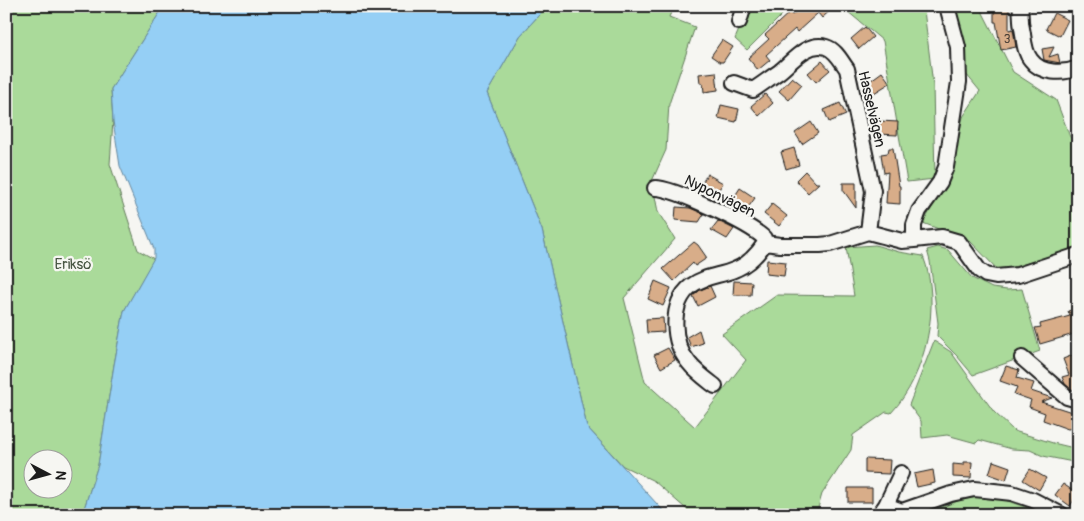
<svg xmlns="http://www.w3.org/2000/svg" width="1084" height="521" font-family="Pangolin,sans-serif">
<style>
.green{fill:#aada9a;stroke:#637b5b;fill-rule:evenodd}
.water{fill:#95cff5;stroke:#65879e}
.building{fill:#d8ad89;stroke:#1c1c1c}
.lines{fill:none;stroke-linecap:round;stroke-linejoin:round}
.minor-casing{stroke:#1c1c1c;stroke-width:18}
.minor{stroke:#f6f6f2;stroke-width:14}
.labels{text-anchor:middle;stroke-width:4.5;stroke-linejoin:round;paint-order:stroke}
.number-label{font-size:12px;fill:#4b4037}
.street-label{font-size:15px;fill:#1c1c1c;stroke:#f6f6f2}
.park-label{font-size:15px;fill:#475542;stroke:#f6f6f2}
</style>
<rect width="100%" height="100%" fill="#f6f6f2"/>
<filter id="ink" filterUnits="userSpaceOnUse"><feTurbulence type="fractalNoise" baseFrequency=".02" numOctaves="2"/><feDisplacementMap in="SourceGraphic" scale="10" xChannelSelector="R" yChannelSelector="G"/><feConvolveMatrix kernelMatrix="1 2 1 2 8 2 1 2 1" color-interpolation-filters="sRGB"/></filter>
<g filter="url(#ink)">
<path class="green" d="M6,6H164L111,89L113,121L110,164L138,250L154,259L124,311L114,365L98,465L82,515H6ZM32,458H62V488H32Z
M547,6H674L669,17L695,27L669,104L666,150L652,181L658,212L675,239L624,298L645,382L695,427L746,360L722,334L777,295L854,296L846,247L875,245L899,252L923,256C942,304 926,376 891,413L886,412L853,435L851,450L822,494L816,515H693L654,481L623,466L587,427L542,230L487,93L520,36Z
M749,6H797L787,10L747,50L735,39Z
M841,6H926L924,10L933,85L935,179L907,182L883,41Z
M954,6H984L982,11L1013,72L1056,100L1070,137L1078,143V249L999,271L970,241L923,223L948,180L963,117L980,91L966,74Z
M938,247L948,250L972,278L992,288L1007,290L1022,289L1040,351L973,375L957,356L937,336L938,323L930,261L927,250Z
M934,341L951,352L994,412L1014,431L1053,443L1078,449V463L1043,456L1030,450L1012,449L979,440L976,443L947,435L922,438L921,421L909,405Z
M984,496L1002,499L1048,515H922L960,500Z"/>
<path class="water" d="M164,6H547L520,36L487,93L542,230L587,427L667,515H82L98,465L114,365L124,311L154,258V249L120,166L113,121L111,89Z"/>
<path class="building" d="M802,6H835L822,18L818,13L797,32L795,29L766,55L770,60L758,70L748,58L769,39L765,35L790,12L792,15Z
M994,6H1009V30L1013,29L1016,47L1001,50L996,22H994Z
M1054,13L1068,20L1060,36L1046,29Z
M865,27L873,37L859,49L851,39Z
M722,40L733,47L723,62H720L711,56Z
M1054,47L1049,57L1058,54L1060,63L1044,60L1042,49Z
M822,61L830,70L816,82L808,73Z
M716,72L718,90L704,92L703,83H700L699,74Z
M882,72L890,83L874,93L867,83Z
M792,77L802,85L789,100L779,91Z
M765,94L773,103L759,116L751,106Z
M840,103L846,115L829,122L824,110Z
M721,105L739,109L736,122L718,118Z
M880,121L898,122L897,135L879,134Z
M811,122L818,133L802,144L795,133Z
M794,148L799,165L786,169L781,152Z
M889,148H893L899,186H900V204L886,203L888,172L884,173L881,154L888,153Z
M805,171L816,183H819L808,193L796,180Z
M707,174L723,183L716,194L701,185Z
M843,183H856V208L843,190Z
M740,188L755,198L747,209L733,199Z
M772,204L787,216L779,226L764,214Z
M676,207L690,208L704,214L699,222L675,220Z
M718,221L734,229L727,239L711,230Z
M694,242L698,245L707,258L695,266L693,263L674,281L663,269Z
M767,260L786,262L784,276L766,274Z
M655,281L671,288L663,306L648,299Z
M734,281L752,282L751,295H733Z
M710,286L715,297L698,306L693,296L700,290Z
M1078,308V335L1074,334L1040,344L1035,328L1041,327L1040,324L1070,316L1068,311Z
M663,318L664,332L647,333L646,319Z
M699,330L703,343L691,347L687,337Z
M668,348L675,360L661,368L654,355Z
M1078,353V391L1071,389L1065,384L1062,377L1069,375L1063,359Z
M1006,366L1019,370L1017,378L1034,383L1031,391L1052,398L1041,402L1078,414V427L1068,429L1043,420L1045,413L1029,407L1031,400L1014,394L1017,387L1000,381Z
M865,459L890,460L889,474L865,473Z
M993,461L1010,467L1006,480L989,474Z
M964,462H972L971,478L953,477V464L964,465Z
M1030,469L1046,478L1039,490L1023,480Z
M933,470L935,483L917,487L914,474Z
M1063,484L1078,494L1070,506L1055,495Z
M848,488H872V502H848Z"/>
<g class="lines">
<defs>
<path id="minor" d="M947,6L958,47L959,82L946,167L940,182L919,211L914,225V240L942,237L959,242L979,270L986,275L996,277L1018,275L1078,255
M1021,6C1020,15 1021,25 1023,34C1024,42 1025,53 1031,60C1041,74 1063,74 1078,68
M739,22L744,6
M734,83L753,90C762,84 770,78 779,72C791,63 807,41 826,47C836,50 841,61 847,69L873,191L868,232
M655,188C674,188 750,224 764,238L765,243C757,255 748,265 734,270C720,276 704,276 691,286C669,304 672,343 689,363C696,372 706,379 715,386
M765,243L780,245H820L830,244L868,232L902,241L914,240
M1022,358L1067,397L1078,400
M886,505L902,511L951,494L974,489L985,490L1012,493L1033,500L1062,515
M879,515L886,505L901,473"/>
</defs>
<use href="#minor" class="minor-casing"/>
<use href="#minor" class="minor"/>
</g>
</g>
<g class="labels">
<g class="number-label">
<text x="1007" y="43">3</text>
</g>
<g class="street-label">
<text transform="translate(872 109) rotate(77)" y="5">Hasselvägen</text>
<text transform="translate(720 196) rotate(26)" y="5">Nyponvägen</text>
</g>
<g class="park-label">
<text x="73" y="269">Eriksö</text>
</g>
</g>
<rect width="1084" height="521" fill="none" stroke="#f6f6f2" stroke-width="25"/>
<rect x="12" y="12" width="1059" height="496" fill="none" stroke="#1c1c1c" stroke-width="2" filter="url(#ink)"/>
<g transform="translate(48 474) rotate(96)"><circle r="24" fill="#f6f6f2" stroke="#9f9f9c"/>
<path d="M0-4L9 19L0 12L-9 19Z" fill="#1c1c1c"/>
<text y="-8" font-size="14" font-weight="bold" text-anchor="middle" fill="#1c1c1c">N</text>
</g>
</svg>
